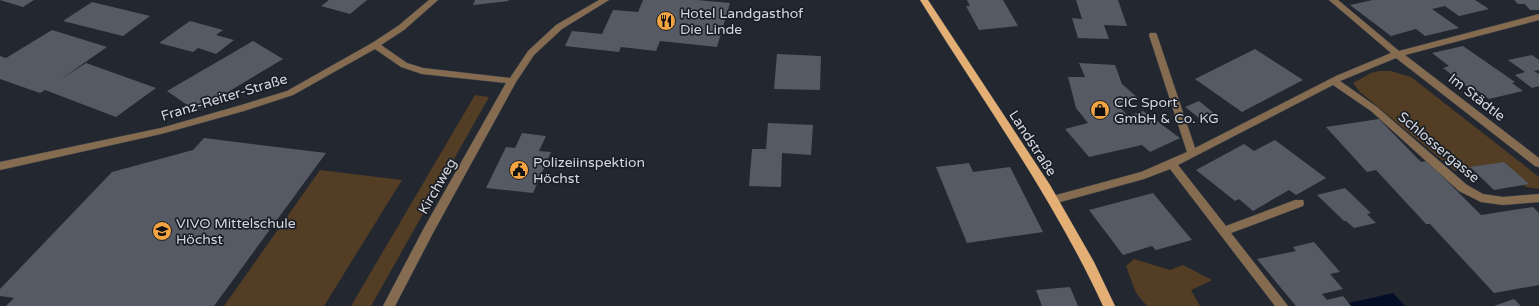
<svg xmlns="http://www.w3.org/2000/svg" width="1539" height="306" font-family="'Varela Round',sans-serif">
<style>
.green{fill:#533d24}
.water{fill:#040e27}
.building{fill:#555a64}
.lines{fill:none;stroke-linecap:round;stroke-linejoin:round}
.minor-casing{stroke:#3f444c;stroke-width:1}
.major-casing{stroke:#3f444c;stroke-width:1}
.minor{fill:#856c50;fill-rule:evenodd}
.major{fill:#e3af75;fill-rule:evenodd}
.labels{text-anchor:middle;stroke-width:3.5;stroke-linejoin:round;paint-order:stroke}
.poi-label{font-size:14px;fill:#d4d7dd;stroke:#1a1e26;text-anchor:start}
.street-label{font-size:14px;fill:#d4d7dd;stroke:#1a1e26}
</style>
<rect width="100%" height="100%" fill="#232830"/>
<path class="green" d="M1379,71H1391L1411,77L1539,177V189L1527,187L1491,168L1455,171L1360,92L1353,83L1371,73Z
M475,95L489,97L371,306H351Z
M320,170L402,180L324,306H224Z
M1134,259L1170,270L1183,265L1212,280L1191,290L1200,306H1147L1136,293L1126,266Z"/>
<path class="water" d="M1393,293L1405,306H1351L1349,303Z"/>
<path class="building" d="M0,0H34L23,7Z
M329,0H367L350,14L321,6Z
M475,0H508L509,1L473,5Z
M643,0H697L730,3L717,47L660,41L656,51L621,47L619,52L565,46L572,31L602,34L613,10L638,12Z
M967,0H1003L1018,26L979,30L966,6H970Z
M1076,0H1118L1127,26L1104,25L1109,39L1078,38L1072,18L1082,19Z
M1373,0H1475L1489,9L1459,16L1445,6L1432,9L1459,28L1425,36L1416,29L1391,36L1350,5Z
M1514,0H1539V10H1530L1525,4H1518Z
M92,2L150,16L123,36L63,21Z
M190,21L223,30L216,35L234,40L216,54L198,48L193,52L159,43Z
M52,30L107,47L61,79L86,63L156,88L116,117L45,90L40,93L0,79V56L6,58Z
M253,41L283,59L196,111L167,91Z
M1463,46L1515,82L1512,83L1523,91L1489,99L1478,91L1474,92L1443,68L1449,66L1432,53Z
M1255,49L1303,80L1242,112L1195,79Z
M777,54L821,56L820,90L774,89Z
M1532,55L1539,60V70L1534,71L1539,74V86L1532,88L1515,75L1525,72L1508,60Z
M1079,63L1115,65L1122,84L1138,98L1117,104L1128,116L1143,111L1180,138L1150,152L1142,145L1089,157L1065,129L1088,123L1076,108L1068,77H1085Z
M1199,101L1220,118L1207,124L1185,107Z
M1379,119L1421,162L1427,161L1481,215L1533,207L1539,213V285L1494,293L1430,224H1426L1376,170L1367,172L1326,127Z
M768,123L813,125L811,155L782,153L781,187L749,186L752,149H766Z
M522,133L546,136L539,151L551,152L533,193L486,188L506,147L515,148Z
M204,138L326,153L214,306H6L14,298L0,296V289L112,172L193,150Z
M1275,140L1326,178L1296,195L1289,190L1253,211L1239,199L1235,201L1196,170L1244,144L1254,151Z
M1504,162L1529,184L1494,190L1470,167Z
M969,163L973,172L1010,167L1043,232L967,243L936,167Z
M1345,188L1371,213L1367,214L1376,223L1354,228L1346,221H1344L1317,195Z
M1153,193L1192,240L1156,250L1152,246L1123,255L1089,210Z
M1314,242L1340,272L1330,274L1343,289L1322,294L1327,300L1343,296L1351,306H1296L1257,259L1296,251L1293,247Z
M1070,287L1078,306H1042L1036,290Z
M1514,299L1521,306H1494Z"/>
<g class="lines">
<defs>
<path id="minor" d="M429,0H438L404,30L381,45L407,63L423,68L510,78L528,51L556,25L599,0H609L562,29L534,55L516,82L433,233L395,306H383L424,228L506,83L422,74L401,67L375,49L293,95L244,111L161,134L0,170V162L161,128L238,106L287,91L372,43L398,26Z
M1329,0H1338L1399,51L1539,14V20L1405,55L1539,158V167L1535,166L1396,58L1340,81L1377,107L1467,185L1483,194L1503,197L1539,194V202L1503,205L1481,202L1459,191L1371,111L1333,85L1178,165L1226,226L1295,200H1303L1304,203L1303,206L1231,233L1288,306H1275L1170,169L1144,179L1053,204L1049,203L1048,200L1049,197L1141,172L1187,152L1149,35L1150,33H1156L1157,35L1195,148L1336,76L1391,53Z"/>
<path id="major" d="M920,0H928L1050,185L1094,262L1115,306H1103C1053,197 983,102 920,0Z"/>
</defs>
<use href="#minor" class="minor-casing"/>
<use href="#major" class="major-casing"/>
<use href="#minor" class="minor"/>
<use href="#major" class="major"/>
</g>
<defs>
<symbol id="restaurant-disc" viewBox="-11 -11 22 22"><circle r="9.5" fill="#f3a442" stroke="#1a1e26"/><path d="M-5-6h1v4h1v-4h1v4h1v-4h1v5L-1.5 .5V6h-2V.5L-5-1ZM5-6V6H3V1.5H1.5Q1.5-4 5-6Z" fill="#111"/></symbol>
<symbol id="shop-disc" viewBox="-11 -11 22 22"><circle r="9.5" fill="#f3a442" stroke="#1a1e26"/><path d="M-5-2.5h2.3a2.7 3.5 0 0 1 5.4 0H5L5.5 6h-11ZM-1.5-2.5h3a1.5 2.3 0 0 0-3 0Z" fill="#111"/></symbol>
<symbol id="civic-disc" viewBox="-11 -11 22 22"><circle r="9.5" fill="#f3a442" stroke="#1a1e26"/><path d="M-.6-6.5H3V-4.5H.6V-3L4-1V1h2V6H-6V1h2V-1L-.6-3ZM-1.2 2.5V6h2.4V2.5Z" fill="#111"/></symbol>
<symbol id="school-disc" viewBox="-11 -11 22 22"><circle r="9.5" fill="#f3a442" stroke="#1a1e26"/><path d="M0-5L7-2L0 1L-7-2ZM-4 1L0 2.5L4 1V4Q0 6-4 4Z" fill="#111"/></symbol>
</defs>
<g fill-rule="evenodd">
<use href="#restaurant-disc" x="655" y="10" width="22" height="22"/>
<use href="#shop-disc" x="1089" y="99" width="22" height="22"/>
<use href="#civic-disc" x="508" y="159" width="22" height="22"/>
<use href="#school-disc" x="151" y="220" width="22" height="22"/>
</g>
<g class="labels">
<g class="poi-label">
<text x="680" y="18">Hotel Landgasthof<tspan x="680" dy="16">Die Linde</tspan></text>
<text x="1114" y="107">CIC Sport<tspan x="1114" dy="16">GmbH &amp; Co. KG</tspan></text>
<text x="533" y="167">Polizeiinspektion<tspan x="533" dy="16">Höchst</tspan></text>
<text x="176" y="228">VIVO Mittelschule<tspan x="176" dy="16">Höchst</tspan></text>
</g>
<g class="street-label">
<text transform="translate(224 97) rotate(-17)" y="5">Franz-Reiter-Straße</text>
<text transform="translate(1477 97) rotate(38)" y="5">Im Städtle</text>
<text transform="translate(1033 143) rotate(57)" y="5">Landstraße</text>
<text transform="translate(1439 147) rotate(40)" y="5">Schlossergasse</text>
<text transform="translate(437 186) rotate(-60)" y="5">Kirchweg</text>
</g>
</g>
</svg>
